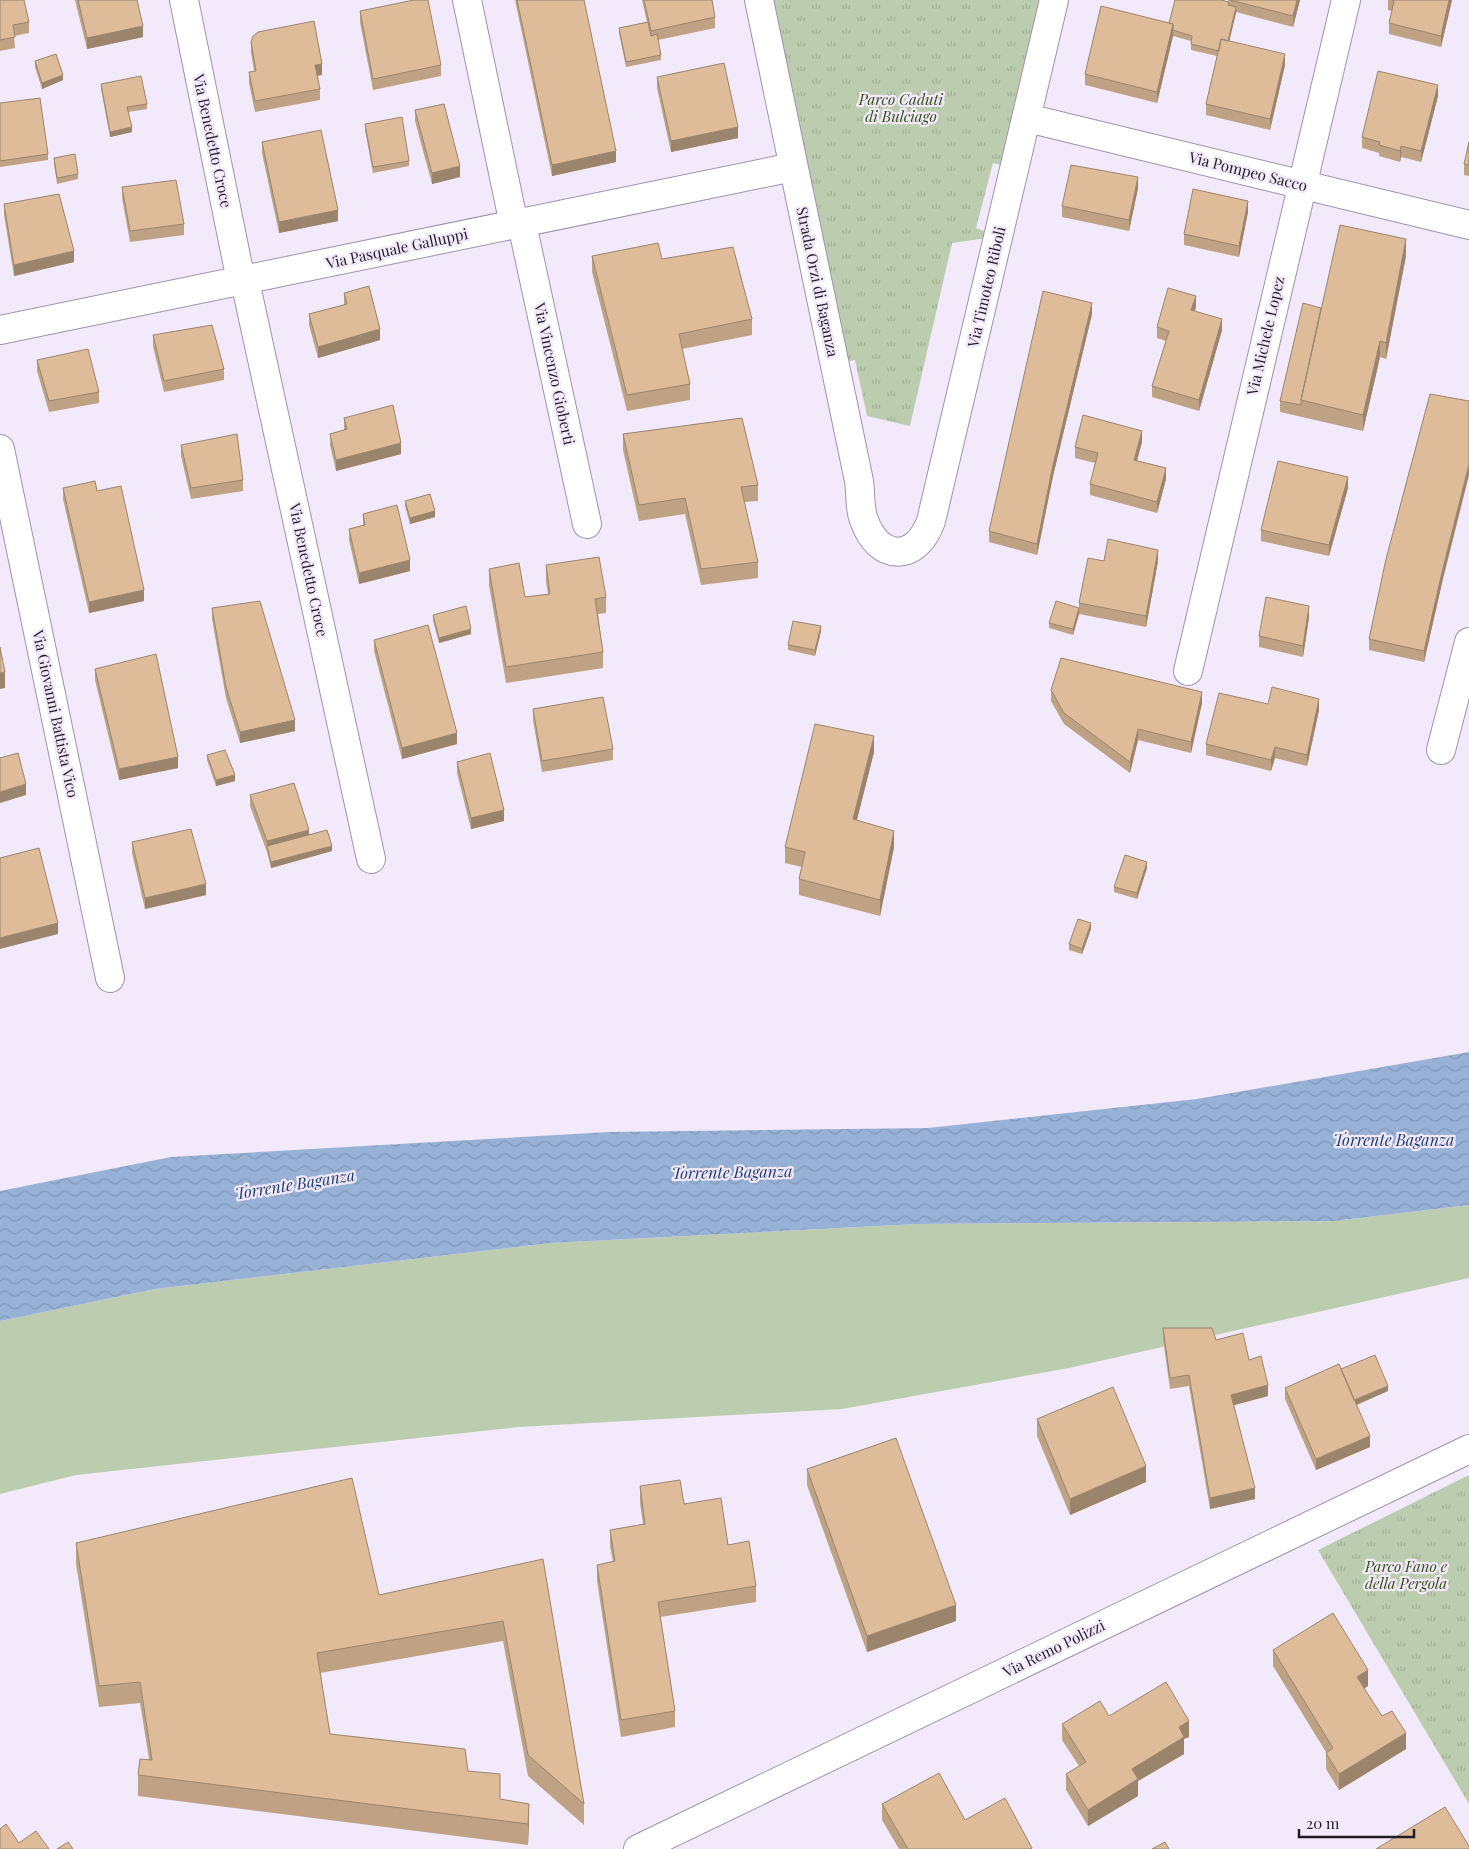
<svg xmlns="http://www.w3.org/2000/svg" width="1469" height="1849" font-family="'Playfair Display',serif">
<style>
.grass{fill:#bccdaf}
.park{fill:url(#park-tufts)}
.water{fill:url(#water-waves)}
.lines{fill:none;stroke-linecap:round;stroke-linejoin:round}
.street-casing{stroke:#9e93ad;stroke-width:30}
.street{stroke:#fff;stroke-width:28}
.wall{fill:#bfa284}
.shaded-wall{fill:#9b846c}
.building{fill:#debc9a;stroke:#9b846c}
.labels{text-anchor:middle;stroke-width:4.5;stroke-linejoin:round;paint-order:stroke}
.park-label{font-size:15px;font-style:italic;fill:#314d13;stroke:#f2eafb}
.street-label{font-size:15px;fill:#201c26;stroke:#f2eafb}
.water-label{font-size:16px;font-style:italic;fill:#193c6a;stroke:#f2eafb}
</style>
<defs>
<pattern id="park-tufts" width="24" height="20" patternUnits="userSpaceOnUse" patternTransform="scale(1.25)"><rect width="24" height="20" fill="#bccdaf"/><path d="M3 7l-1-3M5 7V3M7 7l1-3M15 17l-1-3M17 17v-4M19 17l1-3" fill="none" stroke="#a1af96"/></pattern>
<pattern id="water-waves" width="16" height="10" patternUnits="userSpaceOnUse" patternTransform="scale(1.25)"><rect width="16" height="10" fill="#98b2d7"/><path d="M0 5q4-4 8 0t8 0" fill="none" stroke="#8398b8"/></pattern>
</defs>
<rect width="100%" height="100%" fill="#f2eafb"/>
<path class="grass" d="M1469,1205V1278L1069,1368L842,1409L519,1427L76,1475L0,1494V1321L155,1289L551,1243L917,1224L1334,1221Z"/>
<path class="park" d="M770,0H1043L1005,166L993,163L976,228L987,232V238L952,243L910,426L867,416L855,360L844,362Z
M1469,1475V1804L1318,1550Z"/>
<path class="water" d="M1469,1052V1205L1334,1221L917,1224L551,1243L155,1289L0,1321V1191L171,1157L609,1132L928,1128L1197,1099Z"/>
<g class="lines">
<defs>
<path id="street" d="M184,0L241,281
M467,0L514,225
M759,0L859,481C861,493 859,508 864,520C878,561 916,563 931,521L1054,0
M1027,118L1469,225
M522,224L587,524
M245,281L371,859
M0,330L793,167
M0,449L110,978
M1188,671L1346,0
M1441,750L1469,642
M638,1849L1469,1449"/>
</defs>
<use href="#street" class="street-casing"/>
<use href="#street" class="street"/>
</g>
<path class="wall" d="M0,0L29,22V33L14,36L15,48L0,51Z
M75,0H137L143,37L87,49Z
M515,0H584L616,162L552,176Z
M642,0H712L715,17V28L658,40L661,55V60L626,67L619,33V28L647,22Z
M1228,0H1300L1293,27L1236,12L1229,41L1285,65L1270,130L1206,115V104L1217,56L1191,50V41L1173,36L1157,103L1085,85V74L1169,23L1228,2Z
M1388,0H1452L1441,47L1389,34V23L1392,11L1388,10Z
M360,11L441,65V76L373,90L360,22Z
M251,42L322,75L317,76L320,89V100L255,112L249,83V72L254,71L251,53Z
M35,61L63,80L42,89L35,67Z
M657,77L738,138L671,152L657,88Z
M101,84L147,104V109L128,112L132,132L110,137L101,89Z
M1438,96L1421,162L1401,157L1400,162L1379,156V153L1362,148V137Z
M0,103L48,154V160L0,167Z
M415,110L460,177L432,184L415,121Z
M365,124L409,161V166L373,173L365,130Z
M262,142L338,221L279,233L262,153Z
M1469,142V176L1464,175V164Z
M54,158L78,174V179L57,184L54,164Z
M122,187L184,224V235L130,242L122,198Z
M1138,188L1129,231L1062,217V206Z
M4,204L74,262L14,276L4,215Z
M1248,212L1239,257L1184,245V234Z
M592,256L662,259L752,319V335L682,349L690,384V400L627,411L592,272Z
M1406,256L1386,359L1380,357L1363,431L1280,412V401L1321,308Z
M344,293L380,340L318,358L309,325V314L344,305Z
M1196,307L1195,311L1222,330L1199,411L1152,397V386L1166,341L1157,338V327Z
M1092,314L1053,476L1037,555L989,542V531Z
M153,335L224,369V380L164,392L153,346Z
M37,360L99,392V403L49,412L37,371Z
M344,418L401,454L336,471L330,445V434L344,430Z
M623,434L758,485V501L744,502L758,562V578L701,585L685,514L639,521L623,450Z
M1142,442L1137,461L1166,479L1157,513L1090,495V484L1095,463L1075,458V447Z
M181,445L243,480V491L191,499L181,456Z
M63,488L97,491L144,601L89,613L63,499Z
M1348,488L1329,556L1261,541V530Z
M405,501L435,517L410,524L405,506Z
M363,514L410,571L359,584L349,540V529L363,525Z
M1104,561H1158L1146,627L1079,614L1073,635L1049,628V623L1079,608V603Z
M546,565L606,597V613L598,614L603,652V668L506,683L489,585V569L525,597L548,594L546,582Z
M1442,583L1424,662L1369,650V639Z
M212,608L295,731L240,743L226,698L212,619Z
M433,615L471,634L439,643L433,621Z
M1309,617L1303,657L1259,647V636Z
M821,631L815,656L788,650V645Z
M374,640L457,744L402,759L374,651Z
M95,669L178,768L119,780L95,680Z
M1051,690L1202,703L1191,753L1138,740L1130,773L1064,724L1051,701Z
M1268,704L1319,710L1307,766L1275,758L1271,771L1206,755V744Z
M533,709L613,749V760L542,772L533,720Z
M874,752L857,820L894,847L880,916L799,895V879L802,867L785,863V847Z
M207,755L235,781L216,786L207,760Z
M457,762L504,821L471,829L457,773Z
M250,795L309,835L332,851L271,868L267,852L250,806Z
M132,842L206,895L145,909L132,853Z
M1147,868L1137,899L1114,892V887Z
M1091,929L1082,954L1069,950V944Z
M1163,1328L1216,1340L1249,1360L1268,1396L1234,1405L1255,1499L1210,1509L1189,1386L1170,1389L1163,1339Z
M1341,1369L1388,1391L1357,1405L1370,1447L1316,1470L1285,1399V1388Z
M1037,1419L1146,1482L1070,1515L1037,1436Z
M807,1469L956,1621L867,1652L807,1485Z
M640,1486L684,1504L728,1545L756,1586V1602L660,1617L675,1711V1727L621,1737L597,1581V1565L613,1562L610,1546V1530L643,1524L640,1503Z
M76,1543L379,1595L543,1559L584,1804V1825L528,1776L503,1641L320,1673L330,1734L468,1771L500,1799L529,1804L528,1845L138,1796V1775L149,1759L140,1703L99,1707L76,1564Z
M1273,1650L1368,1686L1364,1688L1382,1716L1406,1749L1339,1790L1326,1769V1752L1273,1666Z
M1109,1716L1189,1737L1184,1739V1754L1138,1781V1796L1088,1826L1066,1790V1774L1079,1766L1062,1740V1724Z
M882,1804L965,1820L1032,1849H899L882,1820Z"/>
<path class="shaded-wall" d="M1297,0H1300L1293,27V16Z
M1449,0H1452L1441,47V36Z
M1236,7V13L1227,51V46Z
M1173,24V36L1157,103V92Z
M143,26V37L87,49V38Z
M1285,54V65L1270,130V119Z
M322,64V75L315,76V65Z
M63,75V80L42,89V83Z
M1438,85V96L1421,162V151Z
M132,127V132L110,137V132Z
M738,127V138L671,152V141Z
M1401,146V157L1400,162V151Z
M616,151V162L552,176V165Z
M460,166V177L432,184V173Z
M1138,177V188L1129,231V220Z
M1248,201V212L1239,257V246Z
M338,210V221L279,233V222Z
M1406,239V256L1386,359V343Z
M74,251V262L14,276V265Z
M1196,296V307L1191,321V310Z
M1092,303V314L1053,476L1037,555V544L1053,465Z
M1222,319V330L1199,411V400Z
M380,329V340L318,358V347Z
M1380,341V357L1363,431V415Z
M1142,431V442L1134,471V460Z
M401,443V454L336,471V460Z
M1469,464V475L1442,583L1424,662V651L1442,572Z
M1166,468V479L1157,513V502Z
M1348,477V488L1329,556V545Z
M435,511V517L410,524V518Z
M1158,550V561L1146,627V616Z
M410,560V571L359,584V573Z
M144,590V601L89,613V602Z
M1309,606V617L1303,657V646Z
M1079,608V614L1073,635V629Z
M821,626V631L815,656V650Z
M471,629V634L439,643V638Z
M5,672V688L0,689V673Z
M1202,692V703L1191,753V742Z
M1319,699V710L1307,766V755Z
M295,720V731L240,743V732Z
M1138,729V740L1130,773V762Z
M457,733V744L402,759V748Z
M874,736V752L853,835V819Z
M1275,747V758L1271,771V760Z
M178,757V768L119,780V769Z
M235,775V781L216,786V780Z
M26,784V795L0,803V792Z
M504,810V821L471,829V818Z
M309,830V841L267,846V841Z
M894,831V847L880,916V900Z
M332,846V851L271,868V862Z
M1147,862V868L1137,899V893Z
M206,884V895L145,909V898Z
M58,923V934L0,949V938Z
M1091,923V929L1082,954V949Z
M1268,1385V1396L1231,1406V1395Z
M1388,1386V1391L1353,1406V1401Z
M1370,1436V1447L1316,1470V1459Z
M1146,1466V1482L1070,1515V1499Z
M1255,1488V1499L1210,1509V1498Z
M956,1605V1621L867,1652V1636Z
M1368,1670V1686L1357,1693V1677Z
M1189,1721V1737L1184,1739V1754L1138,1781V1796L1088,1826V1810L1179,1727Z
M1406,1733V1749L1339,1790V1774Z
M529,1804V1825L528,1845V1824Z"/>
<path class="building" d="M0,0H24L29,22L13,25L15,37L0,40Z
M78,0H137L143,26L87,38Z
M414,0H428L441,65L373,79L360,11Z
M517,0H584L616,151L552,165Z
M644,0H712L715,17L651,31Z
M1175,0H1221L1229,2L1228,5L1236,7L1228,41L1221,39L1219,51L1191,44L1192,36L1173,30V24L1169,23Z
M1230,0H1297L1293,16Z
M1392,0H1449L1441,36L1389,23L1394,1Z
M1101,6L1173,24L1157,92L1085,74Z
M314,21L322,64L315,65L320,89L255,101L249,72L256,71L251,42L253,36L258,32Z
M648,22L651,36L657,34L661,55L626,62L619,28Z
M1221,39L1285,54L1270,119L1206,104Z
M56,54L63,75L42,83L35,61Z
M724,63L738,127L671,141L657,77Z
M1378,71L1438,85L1421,151L1401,146L1400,151L1379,145L1380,142L1362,137Z
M141,76L147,104L127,107L132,127L110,132L101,84Z
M40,98L48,154L0,161V103Z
M444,104L460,166L432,173L415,110Z
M402,117L409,161L373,167L365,124Z
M321,130L338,210L279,222L262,142Z
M1469,142V165L1464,164Z
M75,154L78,174L57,178L54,158Z
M1071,165L1138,177L1129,220L1062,206Z
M176,180L184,224L130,231L122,187Z
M1193,189L1248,201L1239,246L1184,234Z
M59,194L74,251L14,265L4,204Z
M1340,225L1406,239L1386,343L1380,341L1363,415L1301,400Z
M658,243L662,259L733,247L752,319L679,334L690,384L627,395L592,256Z
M369,286L380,329L318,347L309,314L347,304L344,293Z
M1168,288L1196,296L1191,310L1222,319L1199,400L1152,386L1169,331L1157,327Z
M1043,291L1092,303L1053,465L1037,544L989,531Z
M1303,303L1321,308L1301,400V405L1280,401Z
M212,325L224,369L164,381L153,335Z
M88,349L99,392L49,401L37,360Z
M1430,394L1469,401V464L1442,572L1424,651L1369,639L1386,559Z
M393,405L401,443L336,460L330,434L347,429L344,418Z
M1083,415L1142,431L1134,460L1166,468L1157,502L1090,484L1098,453L1075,447Z
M742,418L758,485L741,487L758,562L701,569L685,498L639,505L623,434Z
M237,434L243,480L191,488L181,445Z
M1278,461L1348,477L1329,545L1261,530Z
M95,481L97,491L121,486L144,590L89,602L63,488Z
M430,494L435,511L410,518L405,501Z
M397,505L410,560L359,573L349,529L365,525L363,514Z
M1108,539L1158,550L1146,616L1079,603L1088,558L1104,561Z
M599,557L606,597L595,599L603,652L506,667L489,569L519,563L525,597L550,594L546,565Z
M1266,597L1309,606L1303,646L1259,636Z
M260,601L295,720L240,732L226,687L212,608Z
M1056,601L1079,608L1073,629L1049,623Z
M466,606L471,629L439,638L433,615Z
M793,621L821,626L815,650L788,645Z
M428,625L457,733L402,748L374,640Z
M0,647L5,672L0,673Z
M156,654L178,757L119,769L95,669Z
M1061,658L1202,692L1191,742L1138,729L1130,762L1064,713L1051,690Z
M1272,687L1319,699L1307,755L1275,747L1271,760L1206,744L1219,693L1268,704Z
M603,697L613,749L542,761L533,709Z
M815,724L874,736L853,819L894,831L880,900L799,879L805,852L785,847Z
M225,750L235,775L216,780L207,755Z
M18,753L26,784L0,792V758Z
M490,753L504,810L471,818L457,762Z
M294,783L309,830L267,841L250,795Z
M191,829L206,884L145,898L132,842Z
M327,830L332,846L271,862L267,846Z
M39,848L58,923L0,938V858Z
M1125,855L1147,862L1137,893L1114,887Z
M1078,919L1091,923L1082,949L1069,944Z
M1163,1328H1212L1216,1340L1243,1333L1249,1360L1261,1356L1268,1385L1231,1395L1255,1488L1210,1498L1189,1375L1170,1378Z
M1375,1355L1388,1386L1354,1400L1341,1369Z
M1339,1364L1370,1436L1316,1459L1285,1388Z
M1113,1387L1146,1466L1070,1499L1037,1419Z
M896,1438L956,1605L867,1636L807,1469Z
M352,1478L379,1595L543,1559L584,1804L528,1755L503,1621L317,1653L330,1734L465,1749L468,1771L500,1774V1799L529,1804L528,1824L138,1775L140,1759L152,1760L140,1682L99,1686L76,1543Z
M680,1480L684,1504L721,1498L728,1545L749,1541L756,1586L658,1602L675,1711L621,1720L597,1565L615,1561L610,1530L645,1524L640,1486Z
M1333,1613L1368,1670L1357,1677L1382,1716L1392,1711L1406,1733L1339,1774L1326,1753L1333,1748L1273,1650Z
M1166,1682L1189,1721L1179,1727L1184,1737L1132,1769L1138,1779L1088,1810L1066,1774L1086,1762L1062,1724L1100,1701L1109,1716Z
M939,1773L965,1820L1005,1798L1032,1848L1031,1849H908L882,1804Z
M1445,1807L1469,1846V1849H1376Z
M6,1824L19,1843L36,1831L49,1849H0V1829Z
M68,1842L73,1849H57Z
M1165,1842L1169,1849H1152Z"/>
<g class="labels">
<g class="park-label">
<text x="901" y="105">Parco Caduti<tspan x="901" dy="17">di Bulciago</tspan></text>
<text x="1406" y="1572">Parco Fano e<tspan x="1406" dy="17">della Pergola</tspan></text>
</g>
<g class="street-label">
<text transform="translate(212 141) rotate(78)" y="5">Via Benedetto Croce</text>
<text transform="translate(1248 172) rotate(14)" y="5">Via Pompeo Sacco</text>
<text transform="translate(397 249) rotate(-12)" y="5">Via Pasquale Galluppi</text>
<text transform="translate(817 282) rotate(78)" y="5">Strada Orzi di Baganza</text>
<text transform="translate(987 287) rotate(-77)" y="5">Via Timoteo Riboli</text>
<text transform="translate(1266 336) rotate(-77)" y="5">Via Michele Lopez</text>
<text transform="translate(554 374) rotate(78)" y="5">Via Vincenzo Gioberti</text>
<text transform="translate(308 570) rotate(78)" y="5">Via Benedetto Croce</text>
<text transform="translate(55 714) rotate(78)" y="5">Via Giovanni Battista Vico</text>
<text transform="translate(1054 1649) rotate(-26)" y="5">Via Remo Polizzi</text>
</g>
<g class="water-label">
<text x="1394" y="1146">Torrente Baganza</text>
<text transform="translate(732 1172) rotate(-1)" y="6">Torrente Baganza</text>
<text transform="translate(295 1184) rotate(-9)" y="6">Torrente Baganza</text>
</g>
</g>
<path d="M1299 1829v8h115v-8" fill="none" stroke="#201c26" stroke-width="2.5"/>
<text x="1306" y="1829" font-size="15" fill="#201c26" stroke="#f2eafb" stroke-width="4" paint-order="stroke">20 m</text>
</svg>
